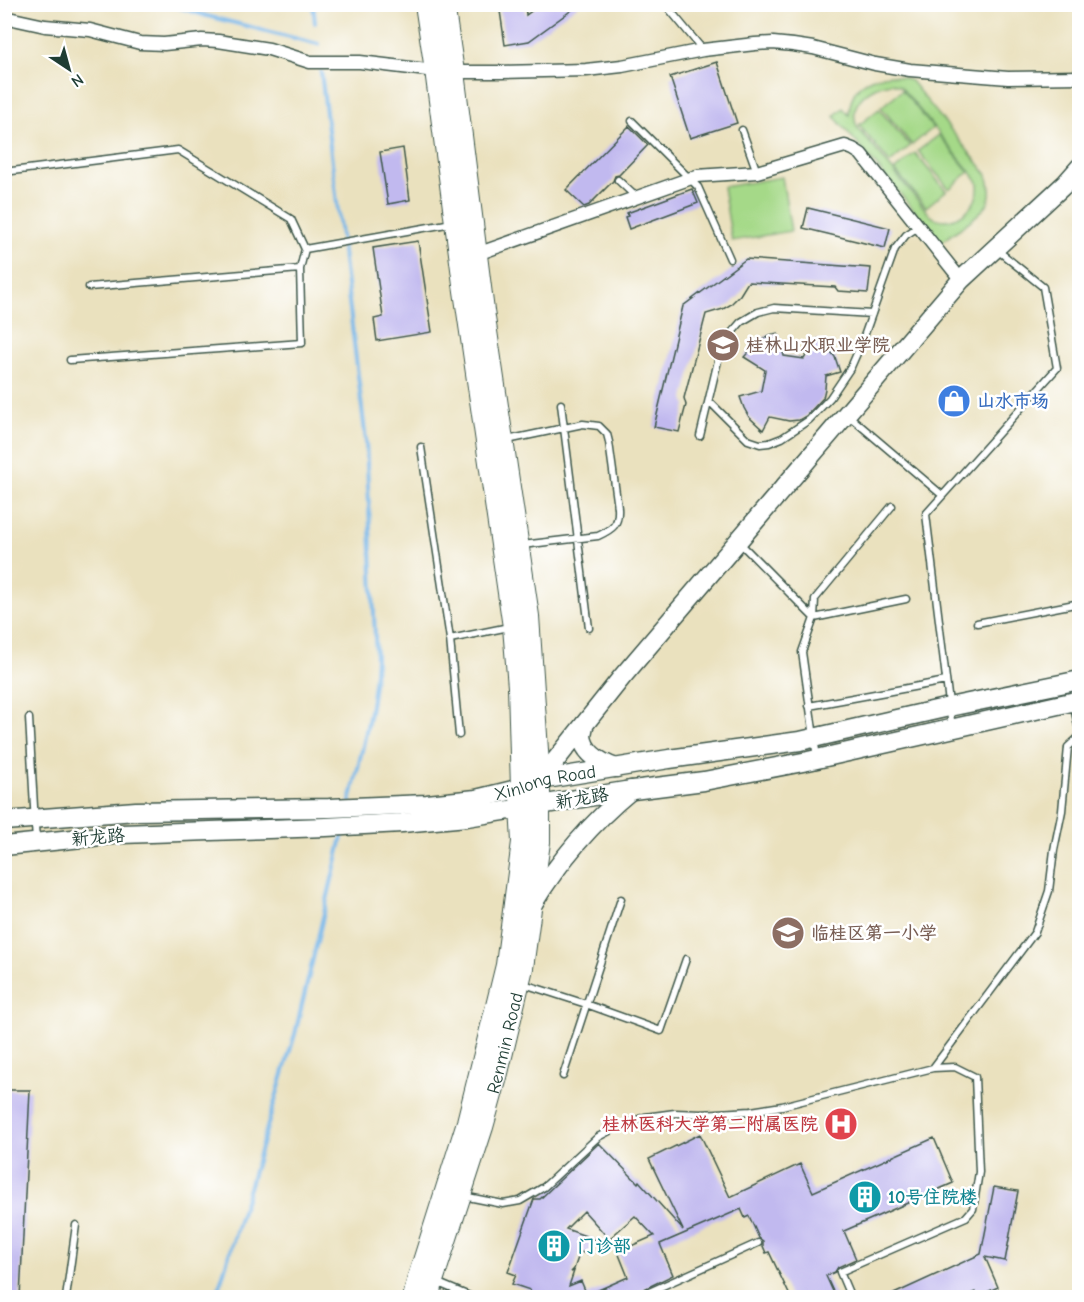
<svg xmlns="http://www.w3.org/2000/svg" width="1084" height="1302" font-family="'Comic Neue','LXGW WenKai TC',sans-serif">
<style>
.park{fill:#a5d988;stroke:#628b5e;stroke-width:1.5;fill-rule:evenodd}
.lines{fill:none;stroke-linecap:round;stroke-linejoin:round}
.stream{stroke:#73b5e8;stroke-width:4}
.building{fill:#c1b9ef;fill-rule:evenodd}
.lane-casing{stroke:#3d5649;stroke-width:9}
.street-casing{stroke:#3d5649;stroke-width:15}
.secondary-casing{stroke:#3d5649;stroke-width:21}
.primary-casing{stroke:#3d5649;stroke-width:22}
.lane{stroke:#fff;stroke-width:6}
.street{stroke:#fff;stroke-width:12}
.secondary{stroke:#fff;stroke-width:18}
.primary{stroke:#fff;stroke-width:20}
.labels{text-anchor:middle;stroke-width:5;stroke-linejoin:round;paint-order:stroke}
.education-label{font-size:18px;font-weight:bold;fill:#785e54;stroke:#fff;text-anchor:start}
.shop-label{font-size:18px;font-weight:bold;fill:#366cbe;stroke:#fff;text-anchor:start}
.street-label{font-size:18px;fill:#1f3d34;stroke:#fff}
.health-label{font-size:18px;font-weight:bold;fill:#be3a42;stroke:#fff;text-anchor:end}
.culture-label{font-size:18px;font-weight:bold;fill:#0d838f;stroke:#fff;text-anchor:start}
</style>
<rect width="100%" height="100%" fill="#fff"/>
<filter id="ink" filterUnits="userSpaceOnUse"><feTurbulence type="fractalNoise" baseFrequency=".0167" numOctaves="2"/><feDisplacementMap in="SourceGraphic" scale="12" xChannelSelector="R" yChannelSelector="G"/><feConvolveMatrix kernelMatrix="1 2 1 2 8 2 1 2 1" color-interpolation-filters="sRGB"/></filter>
<filter id="wash" filterUnits="userSpaceOnUse"><feTurbulence type="fractalNoise" baseFrequency=".008" numOctaves="4" result="noise"/><feDisplacementMap in="SourceGraphic" scale="24" xChannelSelector="R" yChannelSelector="G"/><feGaussianBlur stdDeviation="1.35" result="paint"/><feColorMatrix in="noise" values="0 0 0 0 0 0 0 0 0 0 0 0 0 0 0 0 0 1.4 0 .05"/><feComposite in="paint" operator="in"/></filter>
<g filter="url(#wash)">
<rect width="100%" height="100%" fill="#eae1be"/>
<path class="park" d="M890,75L905,78L911,81L986,173C990,182 993,196 986,206C979,216 952,234 941,242L834,116L843,108L849,115C850,88 864,77 890,75ZM892,83L901,87L977,180C985,205 951,231 930,215L857,127C847,102 870,86 892,83Z
M902,90L933,128L912,145L881,107Z
M879,109L910,146L890,163L859,125Z
M939,135L969,172L949,189L918,151Z
M915,153L946,191L926,207L895,170Z
M782,177L791,231L732,241L723,187Z"/>
<g class="lines">
<path class="stream" d="M168,4L207,16L318,44
M313,4L315,23
M321,72L366,441L376,658C374,707 361,754 350,802
M216,1298L295,1034L343,833"/>
</g>
<g id="blocks">
<path class="building" d="M499,4H525L526,15L541,4H580L529,41L505,45Z
M717,62L737,123L690,138L670,77Z
M629,126L648,145L619,175L615,176L613,181L589,205L584,207L566,190Z
M403,148L410,200L388,204L380,152Z
M692,189L698,203L629,229L625,217L628,216L627,213Z
M808,208L890,228L885,248L803,228Z
M418,241L432,332L377,341L374,319L383,317L373,248Z
M746,259L871,268L868,293L838,291L835,287L748,282L740,295L730,305L723,309L706,314L684,398L686,405L679,432L654,427L683,306Z
M778,333L784,356L804,359L817,339L827,347L835,357L840,372L826,376L825,389L823,398L806,416L799,420L789,421L770,417L763,430L749,417L744,408L740,397L761,391L765,370L744,357L759,341L770,335Z
M4,1090H30L20,1298H4Z
M700,1134L730,1197L800,1164L813,1192L934,1138L953,1183L844,1231L856,1259L838,1267L835,1272L826,1276L836,1298H791L769,1252L766,1253L763,1246V1241L759,1238L749,1216L745,1218L741,1209L660,1244L673,1275L626,1298H533L530,1290L512,1284L516,1275L508,1272L534,1199H540L599,1143L638,1183L639,1181L683,1230L649,1159ZM584,1211L609,1239L635,1216L654,1236L622,1250L616,1247L628,1277L587,1295L581,1281L569,1286L574,1271L571,1272L574,1269L580,1252L589,1254L594,1239L566,1229Z
M994,1187L1018,1191L1005,1261L985,1257L998,1287L987,1292L990,1298H977L975,1292L962,1298H885L981,1254Z"/>
</g>
</g>
<g filter="url(#ink)">
<use href="#blocks" fill-opacity="0" stroke="#3d5649" stroke-width="1.5"/>
<g class="lines">
<defs>
<path id="lane" d="M665,4L703,50
M632,121L698,187L730,259
M742,130L757,172
M4,172L178,150L291,219L305,249
M618,180L636,197
M89,287L300,269
M70,360L302,343L300,269L305,249L452,223
M709,401L748,440L760,444L769,443L782,438L809,420L830,398L851,367L862,342L895,249L906,235L918,227
M561,404L589,628
M849,416L942,495
M700,436L722,344L741,322L758,312L774,308L872,314
M507,440L583,424L599,426L607,434L609,442L618,508C619,525 613,529 598,536L522,545
M421,447L450,639L459,735
M739,542L814,618
M814,618L815,599L892,506
M977,623L1080,603
M450,639L509,627
M1073,703L1080,734
M809,706L946,681
M29,718L36,842
M952,728L926,514L1057,368L1043,287L996,249
M817,758L802,652L814,618L906,599
M524,984L586,1004L661,1031L686,959
M933,1068L1035,932L1049,891L1054,850L1062,811L1068,747L1080,736
M563,1076L621,899
M463,1196L503,1204L520,1201L544,1187L598,1137L615,1128L645,1117L675,1113L701,1114L751,1111L782,1106L933,1068L955,1067L975,1077L979,1172L973,1209L966,1217L840,1272L851,1298
M436,1282L474,1298
M66,1298L76,1225
M636,1298L758,1243"/>
<path id="street" d="M4,17L45,26L90,30L140,43L164,44L202,40L218,41L269,49L310,62H360L444,72H501L586,70L622,66L703,50L755,44L773,43L793,45L813,48L875,64L910,70L1008,78L1080,77
M477,254L697,176L757,172L845,146L853,149L861,154L961,280"/>
<g id="secondary">
<path d="M584,725C584,726 582,735 582,735C583,753 602,763 616,768"/>
<path d="M540,780L622,677L961,280L1066,183L1080,167"/>
<path id="s1" d="M4,821L136,811L329,808L427,804L476,799L521,788L540,780L669,759L800,741L949,707L1080,680"/>
<path d="M4,846L121,834L326,827L402,823L467,817L625,791L704,781L808,761L1080,700"/>
<path d="M532,905C558,862 591,823 631,790"/>
</g>
<g id="primary">
<path d="M413,1298L418,1277L467,1122L496,1006L506,965L522,842L520,807L521,788L518,687L513,627L463,284L435,70L425,4"/>
<path id="s2" d="M430,1298L433,1281L483,1127L497,1077L523,968L540,842V780L529,616L484,311L454,72L444,4"/>
</g>
</defs>
<use href="#lane" class="lane-casing"/>
<use href="#street" class="street-casing"/>
<use href="#secondary" class="secondary-casing"/>
<use href="#primary" class="primary-casing"/>
<use href="#lane" class="lane"/>
<use href="#street" class="street"/>
<use href="#secondary" class="secondary"/>
<use href="#primary" class="primary"/>
</g>
</g>
<defs>
<symbol id="university-disc" viewBox="-11 -11 22 22"><circle r="9.5" fill="#8d6e63" stroke="#fff"/><path d="M0-5L7-2L0 1L-7-2ZM-4 1L0 2.5L4 1V4Q0 6-4 4Z" fill="#fff"/></symbol>
<symbol id="shop-disc" viewBox="-11 -11 22 22"><circle r="9.5" fill="#3f7fe0" stroke="#fff"/><path d="M-5-2.5h2.3a2.7 3.5 0 0 1 5.4 0H5L5.5 6h-11ZM-1.5-2.5h3a1.5 2.3 0 0 0-3 0Z" fill="#fff"/></symbol>
<symbol id="school-disc" viewBox="-11 -11 22 22"><circle r="9.5" fill="#8d6e63" stroke="#fff"/><path d="M0-5L7-2L0 1L-7-2ZM-4 1L0 2.5L4 1V4Q0 6-4 4Z" fill="#fff"/></symbol>
<symbol id="hospital-disc" viewBox="-11 -11 22 22"><circle r="9.5" fill="#e0444e" stroke="#fff"/><path d="M-5-5h3v3.5h4V-5h3V5h-3V1.5h-4V5h-3Z" fill="#fff"/></symbol>
<symbol id="building-disc" viewBox="-11 -11 22 22"><circle r="9.5" fill="#0f9aa8" stroke="#fff"/><path d="M-4-6H4V6H1V3H-1V6H-4ZM-2.5-4.3h1.7v1.8h-1.7ZM.8-4.3h1.7v1.8H.8ZM-2.5-1h1.7V.8h-1.7ZM.8-1h1.7V.8H.8Z" fill="#fff"/></symbol>
</defs>
<g fill-rule="evenodd">
<use href="#university-disc" x="704" y="326" width="38" height="38"/>
<use href="#shop-disc" x="935" y="382" width="38" height="38"/>
<use href="#school-disc" x="769" y="914" width="38" height="38"/>
<use href="#hospital-disc" x="822" y="1105" width="38" height="38"/>
<use href="#building-disc" x="846" y="1178" width="38" height="38"/>
<use href="#building-disc" x="535" y="1227" width="38" height="38"/>
</g>
<g class="labels">
<g class="education-label">
<text x="746" y="351">桂林山水职业学院</text>
<text x="811" y="939">临桂区第一小学</text>
</g>
<g class="shop-label">
<text x="977" y="407">山水市场</text>
</g>
<g class="street-label">
<text dy="6" stroke="none"><textPath href="#s1" startOffset="544">Xinlong Road</textPath></text>
<text transform="translate(582 798) rotate(-9)" y="6">新龙路</text>
<text transform="translate(98 837) rotate(-5)" y="6">新龙路</text>
<text dy="6" stroke="none"><textPath href="#s2" startOffset="266">Renmin Road</textPath></text>
</g>
<g class="health-label">
<text x="818" y="1130">桂林医科大学第二附属医院</text>
</g>
<g class="culture-label">
<text x="888" y="1203">10号住院楼</text>
<text x="577" y="1252">门诊部</text>
</g>
</g>
<rect width="1084" height="1302" fill="none" stroke="#fff" stroke-width="24"/>
<g transform="translate(69 69) rotate(144)" stroke="#ffffff" stroke-width="4.5" paint-order="stroke">
<path d="M0-4.5L10 22L0 15L-10 22Z" fill="#1f3d34"/>
<text y="-9" font-size="16" font-weight="bold" text-anchor="middle" fill="#1f3d34">N</text>
</g>
</svg>
